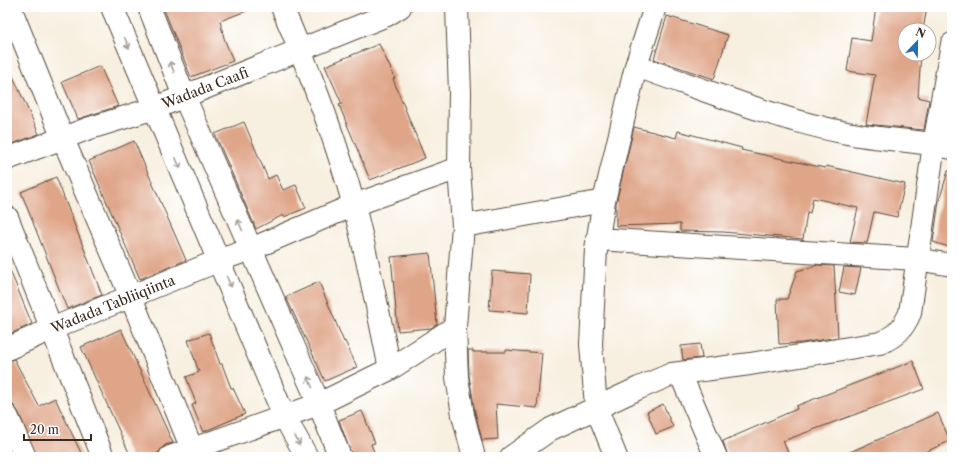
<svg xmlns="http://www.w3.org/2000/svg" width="959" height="464" font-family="'Libre Caslon Text',serif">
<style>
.building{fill:#dfa588}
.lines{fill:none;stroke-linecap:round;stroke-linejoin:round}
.street-casing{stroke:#57483b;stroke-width:24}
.secondary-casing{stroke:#57483b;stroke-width:24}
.street{stroke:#fff;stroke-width:22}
.secondary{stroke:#fff;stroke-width:22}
.oneway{stroke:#a79f9a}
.labels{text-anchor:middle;stroke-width:3;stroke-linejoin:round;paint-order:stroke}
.street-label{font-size:14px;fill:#3b2a1e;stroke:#fff}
</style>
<rect width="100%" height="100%" fill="#fff"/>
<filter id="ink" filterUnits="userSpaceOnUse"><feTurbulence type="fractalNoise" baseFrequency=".025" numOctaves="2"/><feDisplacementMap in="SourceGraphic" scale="8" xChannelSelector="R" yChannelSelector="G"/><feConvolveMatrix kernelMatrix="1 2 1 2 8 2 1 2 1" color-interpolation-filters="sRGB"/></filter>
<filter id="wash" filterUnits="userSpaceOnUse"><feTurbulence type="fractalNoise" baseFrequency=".012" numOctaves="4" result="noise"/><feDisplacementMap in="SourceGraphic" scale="16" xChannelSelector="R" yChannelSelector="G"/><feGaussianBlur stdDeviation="0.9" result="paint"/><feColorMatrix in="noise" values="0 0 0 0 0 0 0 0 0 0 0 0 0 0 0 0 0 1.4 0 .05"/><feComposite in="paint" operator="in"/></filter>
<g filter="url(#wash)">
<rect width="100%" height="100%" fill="#f7efdf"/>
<g id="blocks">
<path class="building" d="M163,7H254V8L220,21L224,38L233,61L191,77Z
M876,7H927L923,30H905V54H921L918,97L929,100L924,130L866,124L875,75L847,71L852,38L871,41Z
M667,16L728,35L714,79L654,59Z
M379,44L395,78L393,79L425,158L370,180L339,105L342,104L325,66Z
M7,63L39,134L7,146Z
M100,66L118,106L78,119L62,82Z
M244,122L268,179L276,175L283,190L296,185L306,208L284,217L283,215L256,229L215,134Z
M634,127L676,138L678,131L742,148L741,150L825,168L826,166L905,184L897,217L874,212L867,243L850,242L858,208L813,198L810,213L807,212L803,239L723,232L680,231V224L616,226V203Z
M134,141L186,260L140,279L89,161Z
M948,171H952V248L933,242L939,201Z
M56,177L102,295L67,309L21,192Z
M430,253L437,324L431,328L398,331L391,257Z
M7,263L32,324L7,335Z
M818,265L834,266L838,337L802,343L779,344L777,299H787L797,271Z
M844,267L861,268L855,295L839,292Z
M492,271L530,274L528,313L489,310Z
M319,282L344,342L345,341L357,367L325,381L286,297Z
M121,329L173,443L165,445L158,453L150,457H131L81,347Z
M209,333L220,364H222L231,388H233L245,414L203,432L192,405L196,403L186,377L199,372L188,340Z
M700,344L702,358L683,360L681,346Z
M468,350H473V352H506V350L542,353L537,408L496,404L498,439L482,440L475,412L469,376Z
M14,359L39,406L55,398L83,457H37L18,411L13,405L7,394V361Z
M913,361L924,389L783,441L790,457H728L723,441L797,409L796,406Z
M663,404L673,427L656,434L647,412Z
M362,411L375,443L371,444L376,457H352L339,420Z
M938,413L950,441L914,457H839Z"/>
</g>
</g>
<g filter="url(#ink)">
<use href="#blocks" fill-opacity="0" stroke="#57483b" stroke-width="1"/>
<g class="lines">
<defs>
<path id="street" d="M10,7L63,139L131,297L195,457
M282,7C310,72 336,138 354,206C368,260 379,315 390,369L455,327
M457,7L460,93L459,168L463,226L455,327L457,377L463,415L474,457
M636,66C703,89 778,120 847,133C882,140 918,140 952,148
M7,159L87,129L155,108L387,15L400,7
M7,217L103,457
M463,226L604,201
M597,239L916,259L952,265
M7,349L51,329L220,260L251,249L354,205L459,168
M680,373L716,457
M7,416L25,457
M170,457L319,404L390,369
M511,457L551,429L639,388L672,374L750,364L880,343C896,336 903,329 910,313L934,144L952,44
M616,457L596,407L591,344L596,249L604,201L636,66L655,7"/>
<path id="secondary" d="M112,7L284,416L307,457
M149,7L184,96L319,404L340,457"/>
</defs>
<use href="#street" class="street-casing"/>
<use href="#secondary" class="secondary-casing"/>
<use href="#street" class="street"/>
<use href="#secondary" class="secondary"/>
</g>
<defs><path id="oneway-shaft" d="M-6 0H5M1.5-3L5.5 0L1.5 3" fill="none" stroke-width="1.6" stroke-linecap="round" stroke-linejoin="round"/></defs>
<g class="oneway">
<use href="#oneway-shaft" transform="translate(127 43) rotate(67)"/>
<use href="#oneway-shaft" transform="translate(172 67) rotate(-111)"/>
<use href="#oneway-shaft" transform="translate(178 163) rotate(67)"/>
<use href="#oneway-shaft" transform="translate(240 225) rotate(-114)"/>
<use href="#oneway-shaft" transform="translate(229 282) rotate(67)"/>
<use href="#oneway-shaft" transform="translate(310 382) rotate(-114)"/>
<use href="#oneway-shaft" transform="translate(297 440) rotate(62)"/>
</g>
</g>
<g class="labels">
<g class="street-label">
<text transform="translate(205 88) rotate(-21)" y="5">Wadada Caafi</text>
<text transform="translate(113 304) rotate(-22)" y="5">Wadada Tabliiqiinta</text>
</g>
</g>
<rect width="959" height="464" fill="none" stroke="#fff" stroke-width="24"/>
<g transform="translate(917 42) rotate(22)"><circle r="19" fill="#ffffff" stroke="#b1aaa5"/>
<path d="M0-3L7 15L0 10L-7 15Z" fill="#1f6fb2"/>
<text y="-6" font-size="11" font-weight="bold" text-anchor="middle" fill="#3b2a1e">N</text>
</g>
<path d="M24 434v6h67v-6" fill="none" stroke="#3b2a1e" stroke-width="2"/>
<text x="30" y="434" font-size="12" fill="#3b2a1e" stroke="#ffffff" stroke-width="3" paint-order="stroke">20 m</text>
</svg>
